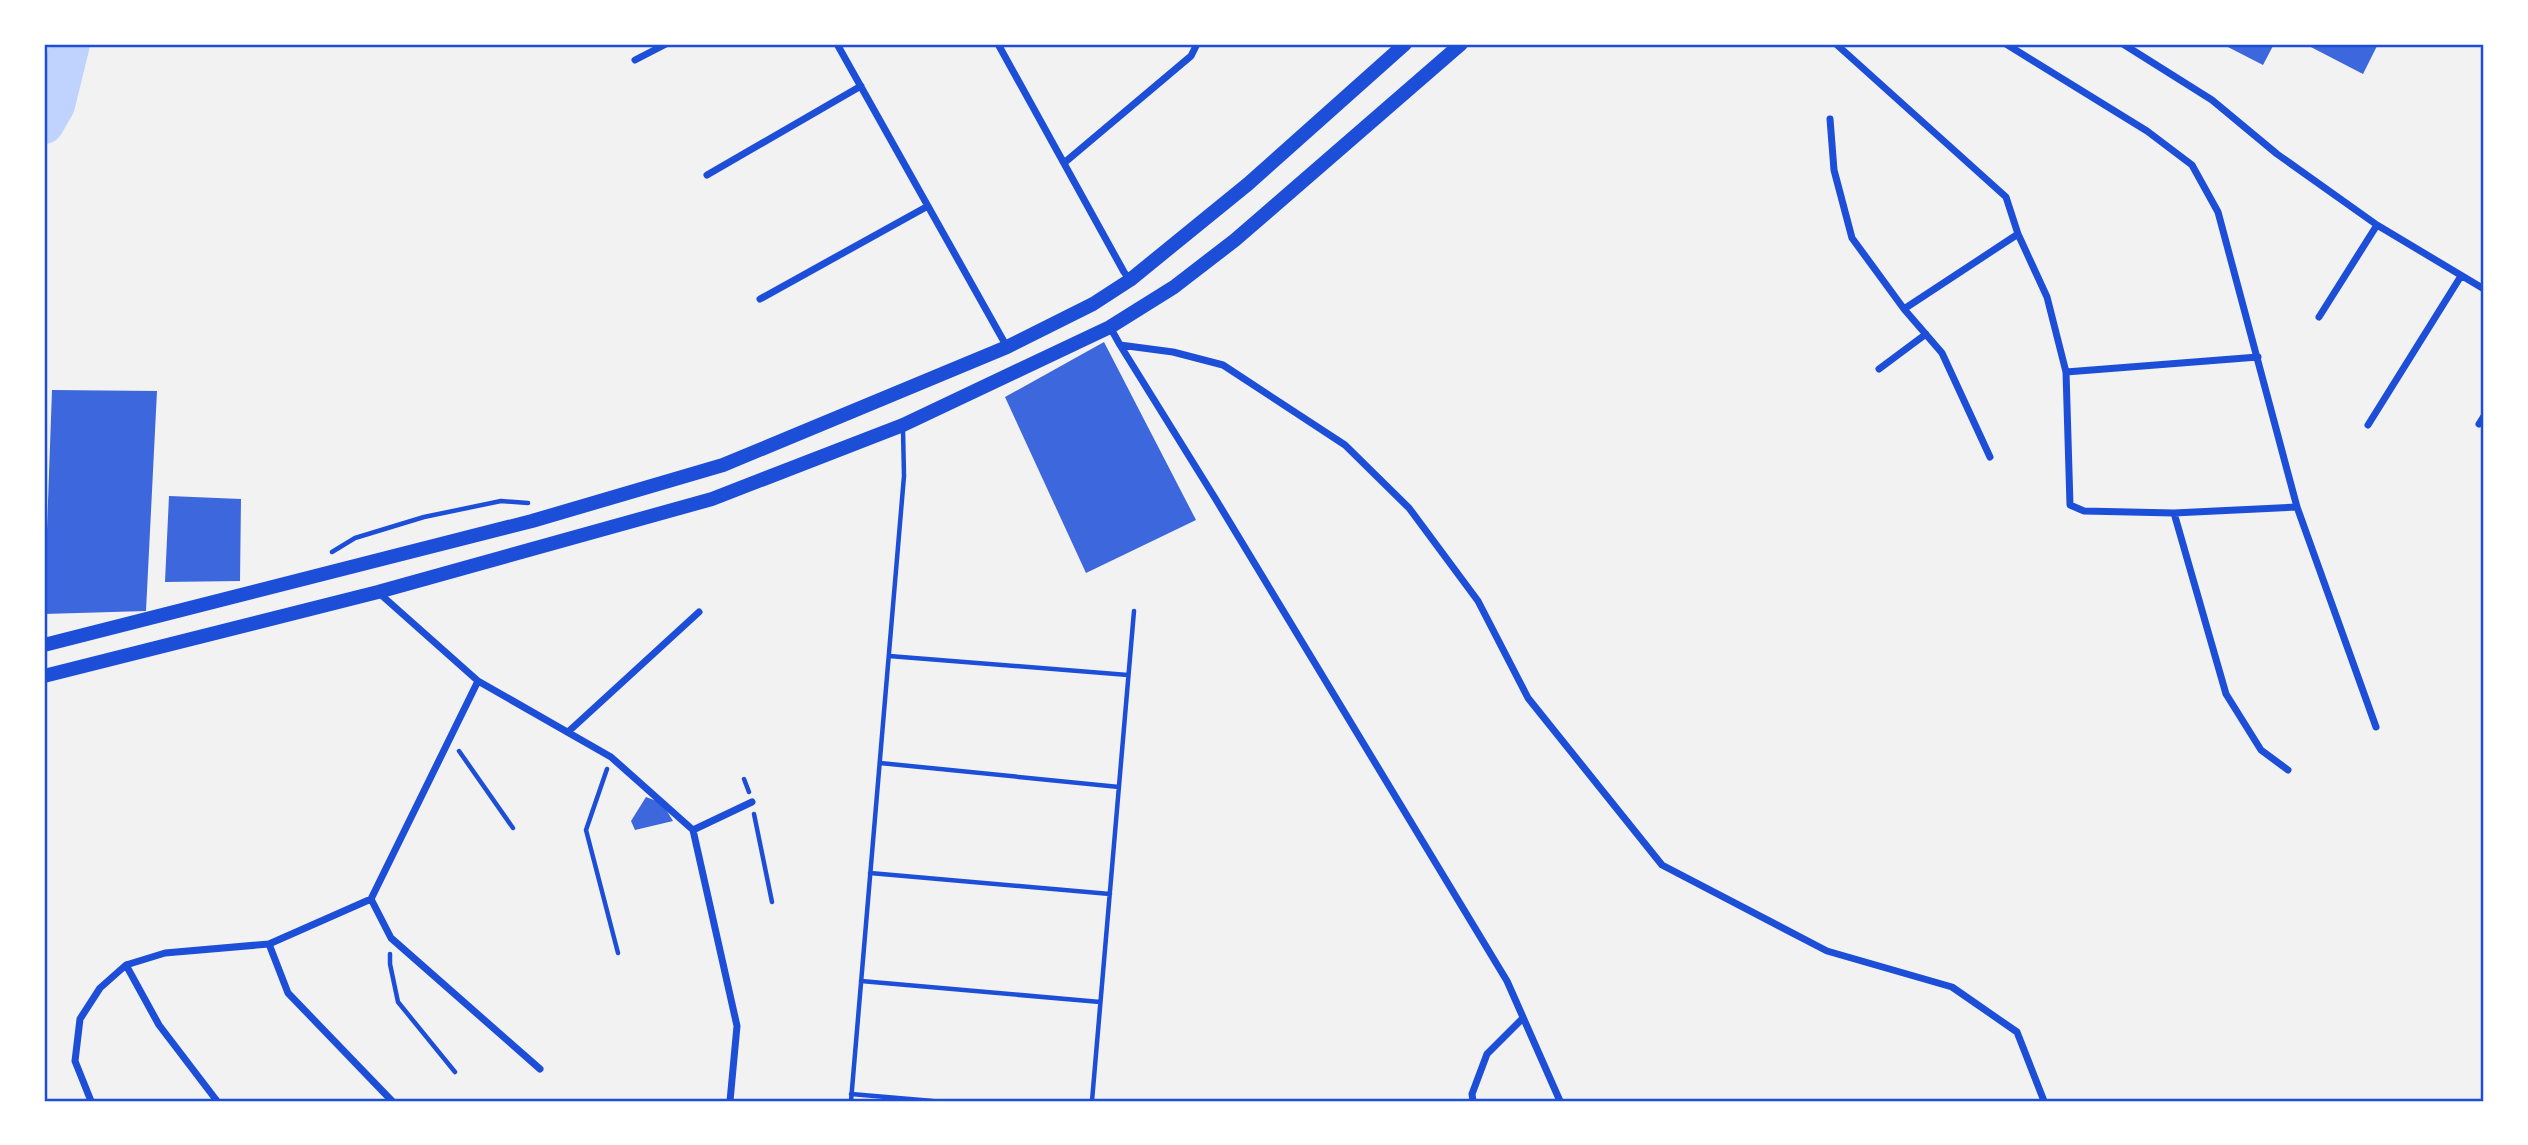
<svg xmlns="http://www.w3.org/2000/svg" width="2528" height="1145" font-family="'Exo 2',sans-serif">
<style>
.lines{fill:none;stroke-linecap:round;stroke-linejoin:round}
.river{stroke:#bfd3fe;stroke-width:40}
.building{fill:#3d67dc}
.path{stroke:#1d4ed8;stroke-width:4.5}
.service{stroke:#1d4ed8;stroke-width:4.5}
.minor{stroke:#1d4ed8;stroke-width:7}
.secondary{stroke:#1d4ed8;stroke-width:14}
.neatline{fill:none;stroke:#1d4ed8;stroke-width:2.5}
</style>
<rect width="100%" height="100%" fill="#f2f2f2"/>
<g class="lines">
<path class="river" d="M44,124L55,105L70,44"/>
</g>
<path class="building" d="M2222,44H2274L2263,65Z
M2305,44H2378L2363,74Z
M1104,342L1196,520L1086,573L1005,397Z
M52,390L157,391L146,611L44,614Z
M169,496L241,499L240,581L165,582Z
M646,797L662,803L673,821L635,830L631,821Z"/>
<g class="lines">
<path class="path" d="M332,552L355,538L424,517L501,501L528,503
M459,751L513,828
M607,769L586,830L618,953
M744,779L749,792
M754,814L772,902
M390,954V964L398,1002L455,1072"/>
<path class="service" d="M889,656L1128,675
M880,763L1119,787
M870,873L1110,894
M861,981L1100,1002
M851,1094L933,1101
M851,1101L904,476L903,430
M1092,1101L1134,611"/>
<path class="minor" d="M837,44L1007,347
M998,44L1124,272L1130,280
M1836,44L2006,197L2018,234L2047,297L2066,372L2070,505L2084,511L2174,513L2297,507
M2006,44L2147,131L2192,165L2218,212L2297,507L2376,727
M2123,44L2212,100L2277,154L2377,225L2484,289
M635,60L666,44
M1830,119L1834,170L1852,238L1904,309L1942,353L1990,457
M1064,163L1191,56L1197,44
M707,175L861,86
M760,299L928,206
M1904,309L2018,234
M2319,317L2377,225
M1110,327L1120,345L1173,352L1223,365L1345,445L1409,508L1478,601L1528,698L1662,865L1827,951L1952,987L2017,1032L2044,1101
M1120,345L1215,498L1507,981L1560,1101
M1879,369L1926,334
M2066,372L2258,357
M2479,424L2484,416
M2368,425L2461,276
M2174,513L2226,694L2261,750L2288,770
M379,593L478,681L611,757L693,830L737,1026L730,1101
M568,732L699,612
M693,830L752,802
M371,899L391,938L540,1069
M269,944L288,993L392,1101
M126,965L159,1025L217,1101
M91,1101L75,1061L80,1019L100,988L126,965L165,953L269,944L371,899L478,681
M1473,1101L1472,1094L1487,1054L1523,1018"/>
<path class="secondary" d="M44,645L532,521L723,465L1007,347L1093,304L1130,280L1248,184L1405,44
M44,676L378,592L712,499L903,425L1110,327L1174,287L1235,240L1461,44"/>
</g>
<rect width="2528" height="1145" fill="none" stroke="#ffffff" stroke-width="91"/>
<rect x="46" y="46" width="2436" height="1054" class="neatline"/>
</svg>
